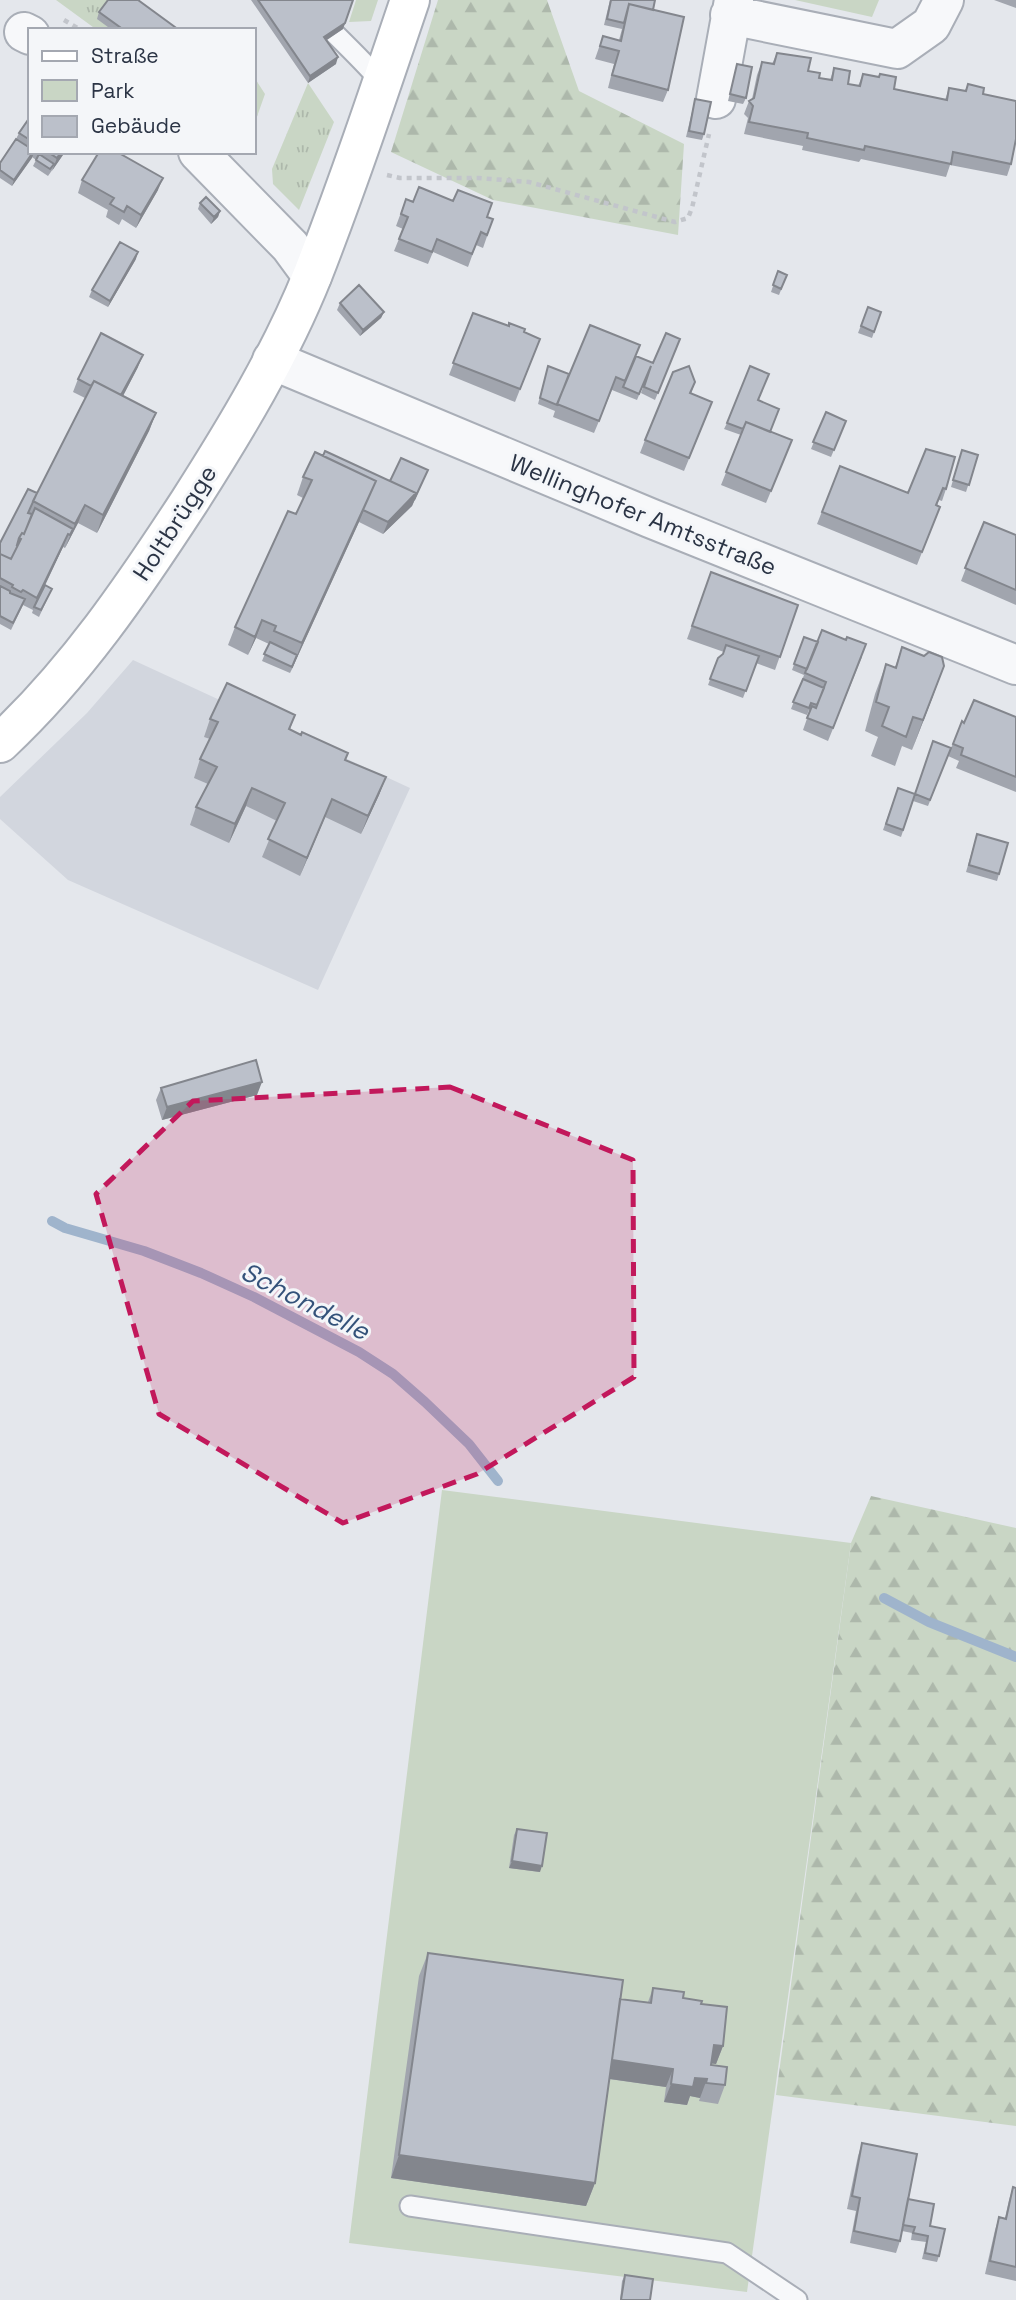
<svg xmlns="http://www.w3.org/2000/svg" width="1016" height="2300" font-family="'Space Grotesk',sans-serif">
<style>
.built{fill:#d2d6de}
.grass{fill:url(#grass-tufts)}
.forest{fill:url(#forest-firs)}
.park{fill:#c9d6c5}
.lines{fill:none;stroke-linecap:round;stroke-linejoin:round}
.stream{stroke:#9fb4cc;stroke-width:10}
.service-casing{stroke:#a9aeb7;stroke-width:23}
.minor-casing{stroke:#a9aeb7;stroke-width:42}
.secondary-casing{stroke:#a9aeb7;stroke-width:42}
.path{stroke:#c2c5cb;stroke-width:4.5;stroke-dasharray:5 5;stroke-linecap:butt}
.service{stroke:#f7f8fa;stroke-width:19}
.minor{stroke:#f7f8fa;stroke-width:38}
.secondary{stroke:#fff;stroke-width:38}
.wall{fill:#a1a5ae}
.shaded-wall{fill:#83868d}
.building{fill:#bbc0ca;stroke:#83868d;stroke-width:2}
.marked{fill:#c2185b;fill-opacity:0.2;stroke:#c2185b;stroke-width:5;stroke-dasharray:14 9;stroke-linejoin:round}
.labels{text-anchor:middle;stroke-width:6;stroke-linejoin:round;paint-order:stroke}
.street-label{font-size:24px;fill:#2b3445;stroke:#f4f6f9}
.water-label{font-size:26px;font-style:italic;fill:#34527a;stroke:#f4f6f9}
</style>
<defs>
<pattern id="grass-tufts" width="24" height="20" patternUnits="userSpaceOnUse" patternTransform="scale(1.75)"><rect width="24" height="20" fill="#c9d6c5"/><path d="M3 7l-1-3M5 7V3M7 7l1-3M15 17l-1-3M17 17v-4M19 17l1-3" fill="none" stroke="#adb8ab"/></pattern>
<pattern id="forest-firs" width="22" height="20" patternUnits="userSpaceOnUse" patternTransform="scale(1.75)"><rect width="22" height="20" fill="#c9d6c5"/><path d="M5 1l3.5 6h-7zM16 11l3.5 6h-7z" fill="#adb8ab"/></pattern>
</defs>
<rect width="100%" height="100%" fill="#e4e7ec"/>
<path class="built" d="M133,660L410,788L318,990L68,880L0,819V797L87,713Z"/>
<path class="grass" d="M56,0H110L112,30H97Z
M356,0H378L371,21L349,22Z
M254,77L265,94L254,125Z
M308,83L334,122L299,210L273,184L272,169Z"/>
<path class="forest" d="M438,0H547L579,91L684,144L678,235L493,200L391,152Z
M871,1496L1016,1528V2126L776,2095L851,1543Z"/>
<path class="park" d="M795,0H879L872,17Z
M442,1490L851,1543L747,2292L349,2243Z"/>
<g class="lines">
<path class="stream" d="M52,1221L65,1228L144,1251L201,1273L254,1297L359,1352L393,1374L425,1402L469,1444L498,1481
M884,1598L929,1622L1016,1657"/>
<defs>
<path id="service" d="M304,0C328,30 357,53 382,83
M410,2206L727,2253L797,2300"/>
<path id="minor" d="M730,15L897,49L931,25L944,0
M24,32L30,35
M716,99L734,0
M198,152L290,246L312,276
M272,360L650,518L1016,665"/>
<path id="secondary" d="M0,743C76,672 133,588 189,502C235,430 281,354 313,274C348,184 379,92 410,0"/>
</defs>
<use href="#service" class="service-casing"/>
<use href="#minor" class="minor-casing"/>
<use href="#secondary" class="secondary-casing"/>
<path class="path" d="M64,20L81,30
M387,175L400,178H478L529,182L675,222L688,218L692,208L709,134"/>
<use href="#service" class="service"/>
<use href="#minor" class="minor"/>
<use href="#secondary" class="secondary"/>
</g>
<path class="wall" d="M251,0H353L343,29L327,40L336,64L308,83Z
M610,0H655L653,10L668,90L663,102L608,88L614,64L595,59L603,36L619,40L622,29L604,25Z
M994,0H1016V8Z
M99,12L179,30H112L97,19Z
M777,53L819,78L830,80L834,68L848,84L858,86L863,74L879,77L880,74L894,89L945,100L949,88L965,91L968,84L983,94L1011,164L1007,176L950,165L946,177L861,159L859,162L802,150L803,146L744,134L748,118L744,114L749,101L752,99L757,75L762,62L772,64Z
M737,64L746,98L743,104L728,101Z
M695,99L704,134L702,140L686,137Z
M30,117V152H65L48,176L33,166L36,160L32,157L12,186L0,178V163L16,139L19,133Z
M82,180L158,190L136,228L122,219L119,225L106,217L108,210L78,193Z
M406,199L487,217L493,219L483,248L476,245L468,267L433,252L428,264L394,251L403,229L396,226Z
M200,203L220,211L218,217L211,224L198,209Z
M136,259L108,307L89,297L92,290Z
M778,271L787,275L779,295L771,292Z
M340,303L384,312L381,318L360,336L337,310Z
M868,307L881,312L872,338L858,333Z
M473,313L540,339L515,402L449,375Z
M680,339L655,400L641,393L648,373L637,400L612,390L594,433L553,417L555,411L538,404L548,366L569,374L636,356L653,363Z
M138,367L123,396L156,413L149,431L97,533L78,523L65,548L63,547L42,592L52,589L39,617L32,613L33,610L23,605L11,630L0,624V543L37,493L85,398L73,392L78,379Z
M695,382L691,394L707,415L684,471L640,453L645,440Z
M758,401L770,432L787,453L766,503L721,485L741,435L724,429L727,423Z
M826,412L846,421L831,457L811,449Z
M926,449L946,489L942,501L939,500L937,505L940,507L917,565L817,524L840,466L908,493Z
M978,455L966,492L951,487L960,456Z
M323,456L390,481L428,470L412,506L383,534L359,522L290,673L262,661L269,644L256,638L248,655L228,645L235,627L296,514L303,498L297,495L303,477Z
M984,522L1016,535V605L961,581Z
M711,572L798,605L775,670L756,663L743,698L708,685L718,658L723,654L724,652L687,639Z
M804,637L862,657L828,741L803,730L810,710H809L807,715L791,709L804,675L792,670Z
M902,647L933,696L912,750L902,746L895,766L871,756L878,737L865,731L875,694L886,664L895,667Z
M295,715L290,729L345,761L386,777L379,795L361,834L325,817L300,876L262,857L277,821L246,806L229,843L190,825L196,807L208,784L194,778L200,759L210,739L204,737L210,719Z
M1016,717V792L956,768L959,761L948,756L928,806L913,801L901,837L883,830L898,788L915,794L951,748L962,721L964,723Z
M977,834L999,874L997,881L966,872Z
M161,1088L257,1095L162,1120L156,1100Z
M517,1829L540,1872L509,1868L514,1835Z
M428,1953L620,1999L648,2002L653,1988L701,2004L723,2046L716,2064L711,2063V2065L725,2085L718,2104L699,2101L700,2098L690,2096L687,2105L664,2102L666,2087L609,2079L595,2183L586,2206L391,2178L419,1976Z
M862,2143L930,2226L939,2256L937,2262L922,2259L926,2242L911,2240L912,2233L902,2231L900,2241L896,2253L850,2243L856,2211L847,2209L858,2156Z
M1013,2187L1016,2188V2281L985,2274L995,2230L999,2217L1005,2218L1009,2200Z
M625,2275L650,2300H620L622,2281Z"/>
<path class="shaded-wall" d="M345,23L343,29L322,43L324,37Z
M338,57L336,64L308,83L310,76Z
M34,152L32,158L12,186L14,180Z
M61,152H65L52,171L57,158Z
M163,178L158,190L136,228L141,215Z
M220,211L218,217L211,224L214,217Z
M138,252L136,259L108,307L110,301Z
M384,312L381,318L360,336L363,330Z
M143,355L138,367L114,413L119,400Z
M156,413L149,431L97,533L103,515Z
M428,470L412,506L383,534L388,522Z
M376,481L359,522L290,673L302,643Z
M85,505L78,523L65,548L75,524Z
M68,534L63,547L33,610L37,598Z
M262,620L256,638L248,655L255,637Z
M944,666L933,696L912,750L923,720Z
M386,777L379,795L361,834L368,816Z
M252,788L246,806L229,843L235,824Z
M332,799L325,817L300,876L307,858Z
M262,1082L257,1095L162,1120L167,1107Z
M512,1861L542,1866L540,1872L509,1868Z
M714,2045L723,2046L716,2064L707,2063Z
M609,2060L673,2069L666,2087L603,2078Z
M695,2078L707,2079L700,2098L690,2096L687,2105L664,2102L671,2084Z
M399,2155L595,2183L586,2206L391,2178Z"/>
<path class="building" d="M108,0H138L179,30H124L99,12Z
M258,0H353L345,23L324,37L338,57L310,76Z
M611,0H655L653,10L629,4L624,23L607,19Z
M629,4L684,17L668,90L612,75L619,51L600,46L603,36L621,41Z
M777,53L811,58L808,71L820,73L819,78L832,80L834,68L850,71L848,84L860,86L863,74L879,77L880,74L896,77L894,89L947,100L949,88L966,91L968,84L984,88L983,94L1016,101V139L1011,164L953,152L951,164L865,146L864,150L807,138L808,133L749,122L753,106L749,101L754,98L762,62L774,64Z
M737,64L752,67L746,98L730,94Z
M695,99L711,102L704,134L689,131Z
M30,117V140L19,133Z
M16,139L30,148V152H33L14,180L0,170V163Z
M48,152H61L57,158Z
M99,152H117L163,178L141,215L127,206L124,212L110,204L114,198L82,180Z
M39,154L54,164L50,169L36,160Z
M419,187L453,201L458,190L492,203L487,217L493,219L487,235L481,232L472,254L437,239L432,252L399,239L408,217L401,214L406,199L413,202Z
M206,197L220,211L214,217L200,203Z
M120,242L138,252L110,301L92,290Z
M778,271L787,275L781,289L773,285Z
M359,285L384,312L363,330L340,303Z
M868,307L881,312L874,332L861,326Z
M473,313L509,326V323L525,329L524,332L540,339L520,389L453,363Z
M590,325L640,345L625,381L616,377L599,421L557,404Z
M101,333L143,355L121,395L94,381L91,386L78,379Z
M666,333L680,339L658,393L644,387L651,366L639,394L623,387L636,356L653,363Z
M548,366L569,374L557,405L540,398Z
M689,366L695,382L690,393L712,402L689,458L645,440L673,372Z
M750,366L769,374L758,400L779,409L770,432L746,422L743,429L727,423Z
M94,381L156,413L103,515L85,505L75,524L33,501Z
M826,412L846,421L834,450L813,442Z
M746,422L792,440L771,491L726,472Z
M926,449L955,457L946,489L943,488L936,505L940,507L922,552L822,512L840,466L908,493Z
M962,450L978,455L969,485L953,480Z
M325,451L416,493L388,522L363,510L376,481L323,456Z
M315,452L376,481L302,643L274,631L276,626L262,620L255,637L235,627L288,511L296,514L312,480L303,477Z
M401,458L428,470L414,500L416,493L390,481Z
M28,489L37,493L28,513L32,514L24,534L22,533L19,538L17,545H18L11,559L0,554V543Z
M35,508L73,529L70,535L68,534L37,598L23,590L21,592L12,587L13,585L0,578V554L11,559L21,539L19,538L22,533L24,534Z
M984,522L1016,535V590L965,568Z
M711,572L798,605L780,657L692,626Z
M45,585L52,589L41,610L34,607Z
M0,586L10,591V593L25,599L13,623L0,616Z
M822,630L846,640L847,637L866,644L833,728L807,718L812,706L816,708L826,682L805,673Z
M804,637L818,642L807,669L794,664Z
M270,642L297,655L292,667L264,654Z
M726,645L759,656L746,691L710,679L718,658L723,654Z
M902,647L924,656L929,652L942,657L944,666L923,720L913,717L906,737L882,726L889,707L876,702L886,664L896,668Z
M803,679L824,688L817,705L811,703L809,708L793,702Z
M227,683L295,715L289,729L301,735L302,732L348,753L345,760L386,777L368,816L332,799L307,858L268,839L285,803L252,788L235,824L196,807L217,767L200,759L218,722L210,719Z
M974,700L1016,717V777L961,755L963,748L953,744L962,721L964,723Z
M933,741L951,748L930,800L915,794Z
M898,788L915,794L903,830L886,824Z
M977,834L1008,843L999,874L969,865Z
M256,1060L262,1082L167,1107L161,1088Z
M517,1829L547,1833L542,1866L512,1861Z
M428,1953L623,1980L595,2183L399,2155Z
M653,1988L684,1992L683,1998L702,2001L701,2004L727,2007L723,2046L714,2045L711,2065L727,2067L725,2085L706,2083L707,2079L695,2078L693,2087L671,2084L673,2069L612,2060L620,1999L651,2003Z
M862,2143L917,2154L900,2241L854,2231L860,2198L852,2196Z
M1013,2187L1016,2188V2267L990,2261L999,2217L1006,2219Z
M908,2199L934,2204L930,2226L945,2229L939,2256L925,2253L928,2236L913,2233L915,2227L903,2225Z
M625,2275L653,2279L650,2300H621Z"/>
<path class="marked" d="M450,1087L633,1160L634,1377L477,1474L343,1523L159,1414L96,1194L193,1101Z"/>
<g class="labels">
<g class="street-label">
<text transform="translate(643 515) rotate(22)" y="8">Wellinghofer Amtsstraße</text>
<text transform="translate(175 523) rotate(-57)" y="8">Holtbrügge</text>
</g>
<g class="water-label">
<text transform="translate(305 1301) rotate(27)" y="9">Schondelle</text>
</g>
</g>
<rect x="28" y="28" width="228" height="126" fill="#f4f6f9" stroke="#a4a8b1" stroke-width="2"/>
<rect x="42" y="51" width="35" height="10" fill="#ffffff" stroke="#a4a8b1" stroke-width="2"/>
<text x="91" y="63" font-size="21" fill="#2b3445">Straße</text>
<rect x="42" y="80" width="35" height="21" fill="#c9d6c5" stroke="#a4a8b1" stroke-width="2"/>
<text x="91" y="98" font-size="21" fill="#2b3445">Park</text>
<rect x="42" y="116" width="35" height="21" fill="#bbc0ca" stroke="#a4a8b1" stroke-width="2"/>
<text x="91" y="133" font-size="21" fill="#2b3445">Gebäude</text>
</svg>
